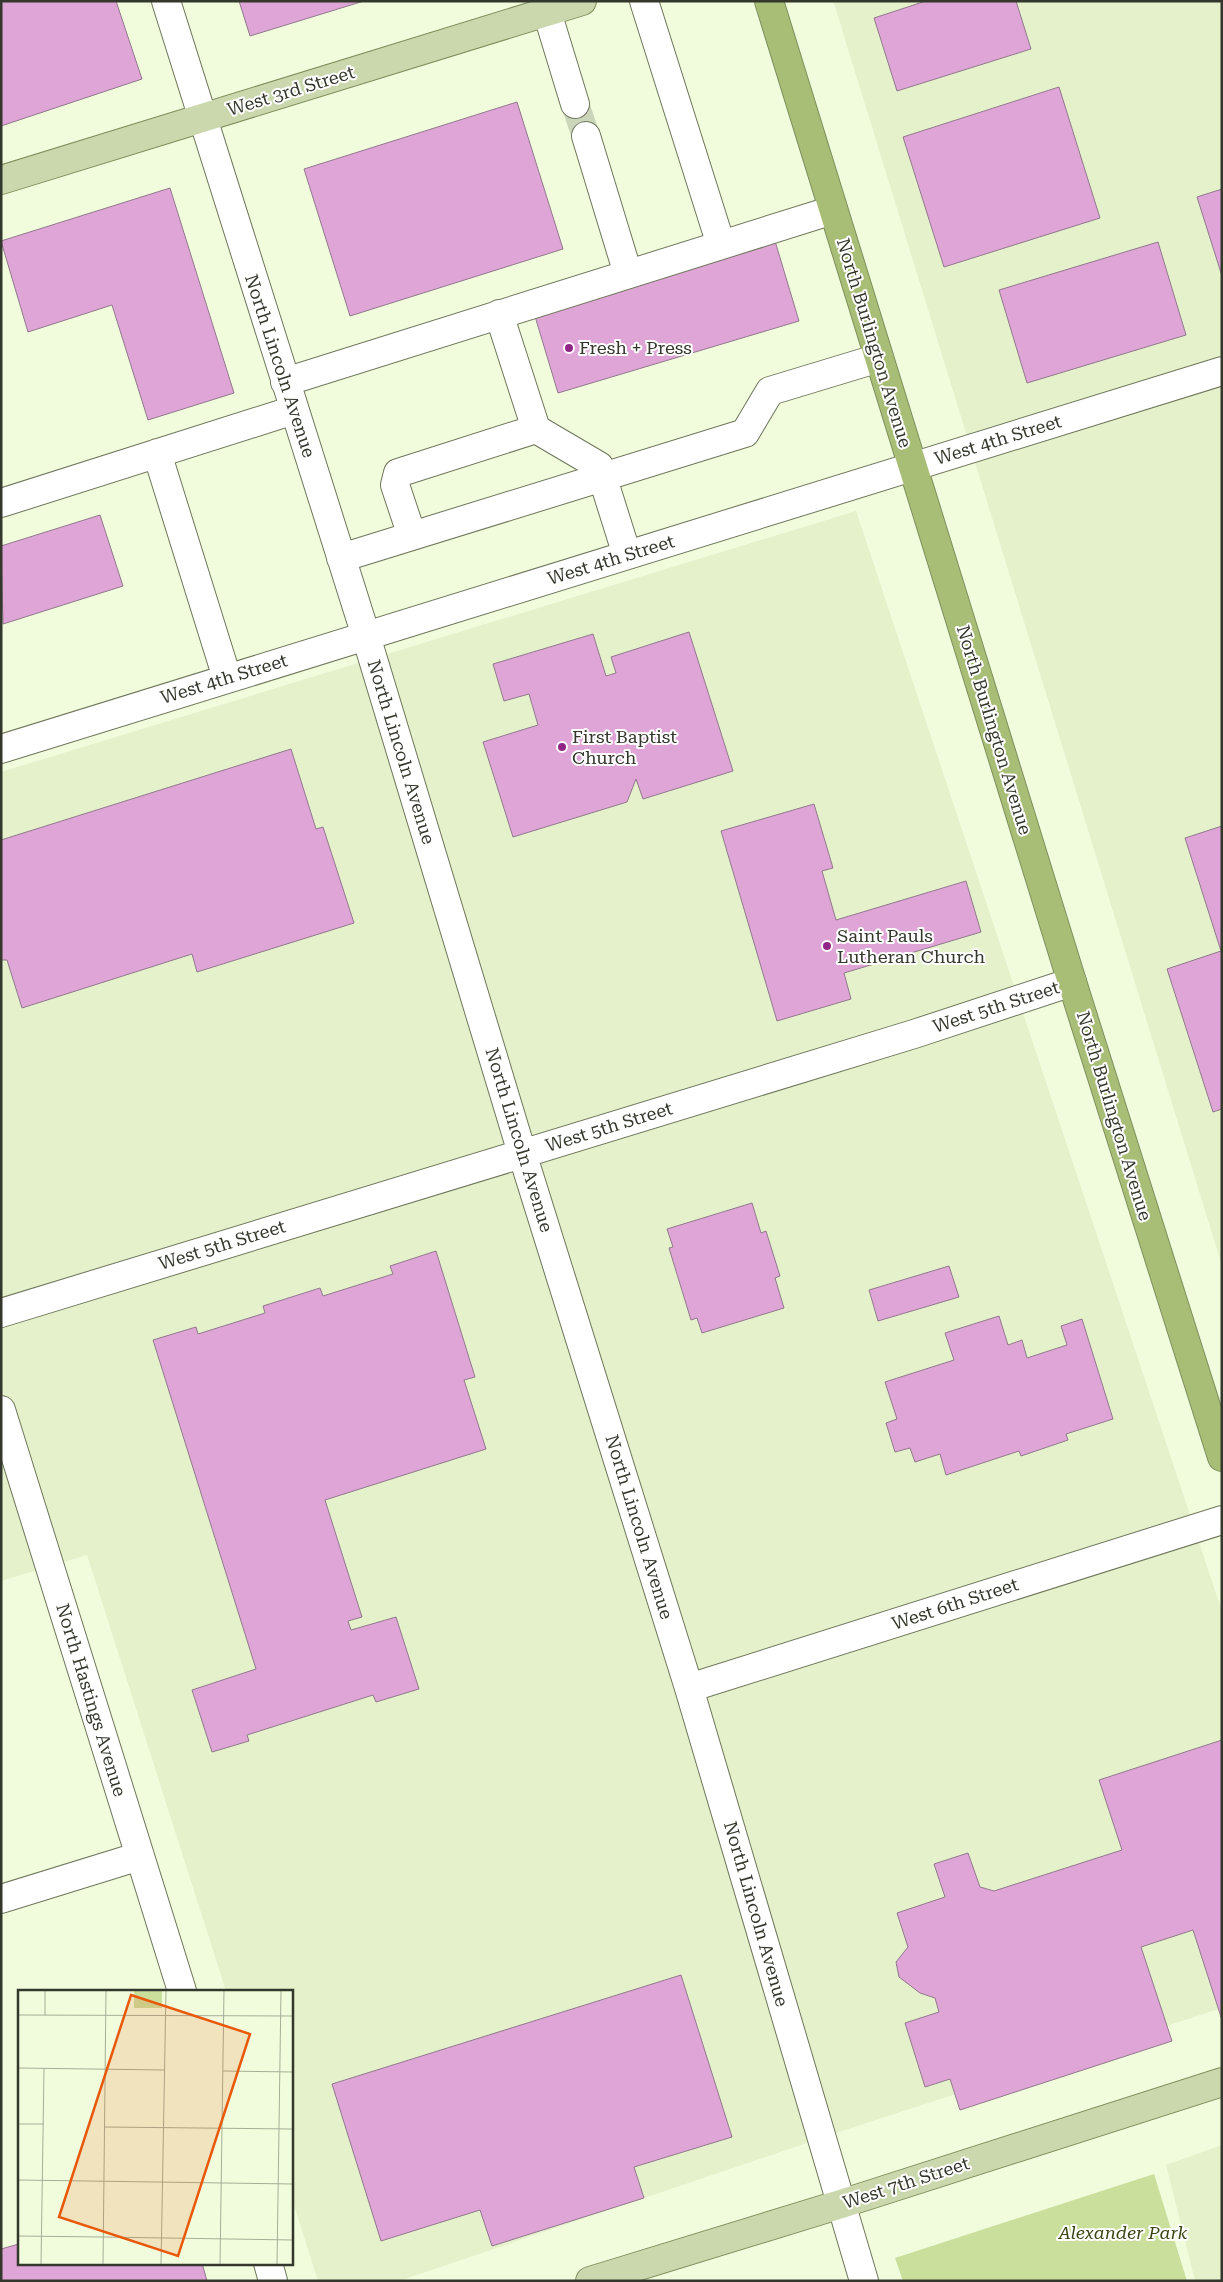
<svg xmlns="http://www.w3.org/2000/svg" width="1223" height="2282" font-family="'Roboto Serif',serif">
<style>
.built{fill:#e4f1cb}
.green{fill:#cadf9c}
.building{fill:#dea5d6;stroke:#91798d}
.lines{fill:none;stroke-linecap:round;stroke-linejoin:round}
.minor-tunnel{stroke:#cbd5ba;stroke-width:28;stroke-dasharray:28 14;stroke-linecap:butt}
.minor-casing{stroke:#6e765b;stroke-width:30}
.major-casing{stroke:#7f8f5d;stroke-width:30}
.highway-casing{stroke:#7f8f5d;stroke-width:30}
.minor{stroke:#fff;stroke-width:28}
.major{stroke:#cbd8ad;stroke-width:28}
.highway{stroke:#a8be77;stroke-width:28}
.poi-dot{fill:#912588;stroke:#fff;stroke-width:2}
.labels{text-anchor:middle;stroke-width:4;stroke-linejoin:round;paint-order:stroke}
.street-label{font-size:18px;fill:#34382c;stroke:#fff}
.poi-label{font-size:18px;fill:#34382c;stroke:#fff;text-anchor:start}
.park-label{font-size:18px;font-style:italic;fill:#394614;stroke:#fff}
.inset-road{fill:none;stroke:#a5ae96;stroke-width:1}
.view{fill:#e8590c;fill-opacity:0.15;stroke:#e8590c;stroke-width:2.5}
.inset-edge{fill:none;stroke:#34382c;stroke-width:2.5}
</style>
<rect width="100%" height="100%" fill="#f1fcdd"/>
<path class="built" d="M833,1H1222V1266L836,10Z
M856,511L1222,1611V2008L857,2126L399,2281H318L291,2196V1991H226L87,1555L1,1581V772Z
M1222,2145V2281H1195L1166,2165Z"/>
<path class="green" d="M1154,2174L1187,2281H903L895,2258Z"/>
<path class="building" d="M1,1H116L142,79L1,126Z
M239,1H364L250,36Z
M926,1H1016L1031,49L897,91L874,18Z
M1059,87L1100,218L944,267L903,137Z
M517,102L563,249L350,316L304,169Z
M170,188L234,393L148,420L112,305L28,332L1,241Z
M1222,189V276L1197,197Z
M775,241L799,321L558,393L534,313Z
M1158,242L1186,335L1027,383L999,290Z
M100,515L123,586L3,624L1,546Z
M689,632L733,771L643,799L636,779L627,802L513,837L483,742L538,725L529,694L504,701L493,664L593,634L606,676L616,673L611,657Z
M291,749L316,829L323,827L354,923L197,972L192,954L22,1008L7,960H1V840Z
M814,804L833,868L822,871L836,920L966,881L981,932L844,973L851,999L777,1021L721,831Z
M1222,826V1109L1213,1112L1167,969L1221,951L1185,838Z
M752,1203L761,1233L766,1231L780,1276L775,1278L784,1308L702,1333L697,1318L691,1320L669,1248L673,1247L667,1229Z
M436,1251L475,1377L464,1380L486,1449L325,1500L362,1617L348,1621L351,1630L396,1617L419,1689L376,1702L373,1695L247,1735L249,1741L212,1752L192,1690L256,1669L153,1340L196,1327L198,1334L265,1313L263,1306L320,1288L323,1296L393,1274L390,1266Z
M949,1266L959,1297L878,1321L869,1290Z
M999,1316L1008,1345L1022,1340L1027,1358L1067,1345L1061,1326L1082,1319L1113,1419L1066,1434L1068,1440L1021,1456L1019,1451L946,1475L940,1454L915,1462L910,1448L895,1452L886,1423L897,1419L885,1382L954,1360L945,1333Z
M1222,1740V2020L1193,1930L1141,1947L1172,2041L960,2110L950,2079L925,2087L905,2023L939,2012L935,1998L920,1993L899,1977L896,1962L908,1947L897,1913L945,1897L934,1864L968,1853L980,1887L994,1891L1122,1850L1099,1780Z
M681,1975L732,2137L634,2167L644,2198L492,2246L480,2210L381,2241L332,2084Z
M19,2244V2263H202L207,2281H1V2249Z"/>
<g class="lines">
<path class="minor-tunnel" d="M575,104L586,136"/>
<defs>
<path id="minor" d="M166,1L366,636L522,1153L689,1688L864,2281
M644,1L721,245
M547,12L575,104
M586,136L628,274
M285,382L833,210
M536,429L599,466L627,555
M157,453L227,678
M1,503L294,410
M412,536L395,485L398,473L536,429L499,314
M341,558L745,433L770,391L879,358
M1,749L1222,371
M1,1313L914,1034L1072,982
M1,1410L182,1991
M689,1688L1222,1520
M1,1899L140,1856
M268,2263L273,2281"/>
<path id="major" d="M1,180L582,1
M590,2281L841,2204L1222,2082"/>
<path id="highway" d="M769,1L1072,982L1222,1457"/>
</defs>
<use href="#minor" class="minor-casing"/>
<use href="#major" class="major-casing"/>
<use href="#highway" class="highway-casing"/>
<use href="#minor" class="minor"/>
<use href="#major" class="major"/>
<use href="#highway" class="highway"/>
</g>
<g class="poi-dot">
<circle cx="569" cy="348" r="5"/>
<circle cx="562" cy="747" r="5"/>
<circle cx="827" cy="946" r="5"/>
</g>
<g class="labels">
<g class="street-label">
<text transform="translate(291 91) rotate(-17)" y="6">West 3rd Street</text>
<text transform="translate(874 343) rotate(73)" y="6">North Burlington Avenue</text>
<text transform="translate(280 366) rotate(72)" y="6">North Lincoln Avenue</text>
<text transform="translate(998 440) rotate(-17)" y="6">West 4th Street</text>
<text transform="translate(611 560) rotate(-17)" y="6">West 4th Street</text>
<text transform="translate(224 679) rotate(-17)" y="6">West 4th Street</text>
<text transform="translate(994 730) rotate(73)" y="6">North Burlington Avenue</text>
<text transform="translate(401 752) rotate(73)" y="6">North Lincoln Avenue</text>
<text transform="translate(996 1007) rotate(-18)" y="6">West 5th Street</text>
<text transform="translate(1114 1116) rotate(73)" y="6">North Burlington Avenue</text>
<text transform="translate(609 1127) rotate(-17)" y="6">West 5th Street</text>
<text transform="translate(519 1140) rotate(73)" y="6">North Lincoln Avenue</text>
<text transform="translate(222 1245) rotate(-17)" y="6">West 5th Street</text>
<text transform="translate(639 1527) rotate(73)" y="6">North Lincoln Avenue</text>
<text transform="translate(955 1604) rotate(-18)" y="6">West 6th Street</text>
<text transform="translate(91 1700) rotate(73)" y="6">North Hastings Avenue</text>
<text transform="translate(756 1914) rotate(74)" y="6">North Lincoln Avenue</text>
<text transform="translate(906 2183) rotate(-18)" y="6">West 7th Street</text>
</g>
<g class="poi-label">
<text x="579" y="354">Fresh + Press</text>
<text x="572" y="743">First Baptist<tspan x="572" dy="21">Church</tspan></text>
<text x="837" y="942">Saint Pauls<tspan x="837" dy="21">Lutheran Church</tspan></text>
</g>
<g class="park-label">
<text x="1123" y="2239">Alexander Park</text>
</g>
</g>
<g transform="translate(18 1990)">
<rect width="275" height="275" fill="#f1fcdd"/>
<path d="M116,0H144V18H116Z" fill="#cadf9c"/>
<path class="inset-road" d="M0,25L275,26M27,25V0M0,78L146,80M205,81L275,82M0,134H26M87,137L275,139M0,190L275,194M0,246L85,247M85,247L275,250M23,275L26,79M85,275L88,0M143,275L148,0M202,275L206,0M259,275L263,0"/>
<path class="view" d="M113,5L232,44L160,266L41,227Z"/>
<rect width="275" height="275" class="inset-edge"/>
</g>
<rect width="1223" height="2282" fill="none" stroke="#34382c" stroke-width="5"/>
</svg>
